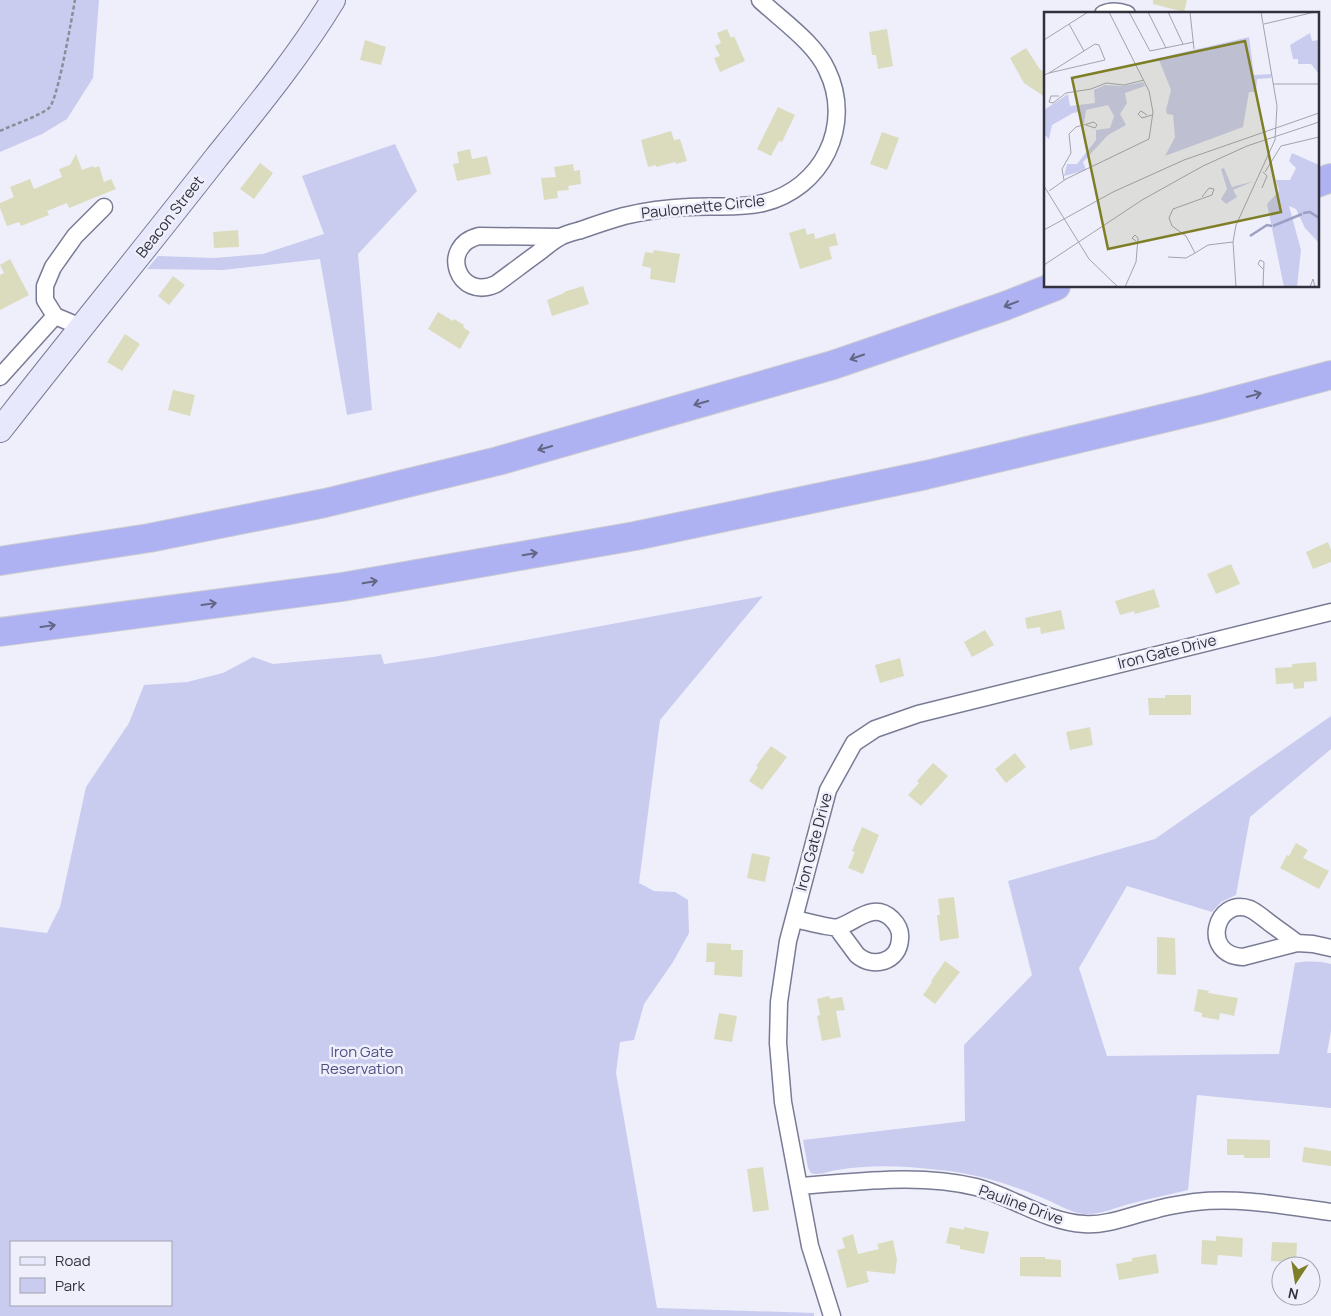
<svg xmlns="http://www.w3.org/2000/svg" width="1331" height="1316" font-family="Manrope,sans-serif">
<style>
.green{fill:#c9ccef;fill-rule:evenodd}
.building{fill:#dbdcbe}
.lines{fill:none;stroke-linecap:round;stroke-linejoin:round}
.street-casing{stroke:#797b95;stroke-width:19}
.secondary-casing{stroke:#797b95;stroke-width:26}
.highway-casing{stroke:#cdced0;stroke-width:30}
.path{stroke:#8c8d99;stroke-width:2.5;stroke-dasharray:4 2.5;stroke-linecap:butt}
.street{stroke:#fff;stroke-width:16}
.secondary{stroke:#e7e8fb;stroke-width:24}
.highway{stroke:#afb2f2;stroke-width:28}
.oneway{stroke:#636585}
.labels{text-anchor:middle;stroke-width:5;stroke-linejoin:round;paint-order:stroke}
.street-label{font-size:15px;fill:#30313c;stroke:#eeeffb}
.park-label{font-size:15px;fill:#4e5082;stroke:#eeeffb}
.inset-river{fill:none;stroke:#9da0c4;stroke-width:2.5}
.inset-road{fill:none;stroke:#a2a3af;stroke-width:1}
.view{fill:#7e7e26;fill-opacity:0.15;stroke:#7e7e26;stroke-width:2.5}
.inset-edge{fill:none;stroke:#30313c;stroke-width:2.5}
</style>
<rect width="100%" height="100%" fill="#eeeffb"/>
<path class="green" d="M0,0H99L93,78L67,119L42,134L0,152Z
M395,144L417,191L358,254L372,410L347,415L320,259L223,270L147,269L158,256L215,258L263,254L324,234L302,176Z
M763,596L660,720L639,883L654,891L675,892L688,900L689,933L673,962L644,1004L634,1040L620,1042L616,1073L657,1308L814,1313V1316H0V927L47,933L60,907L86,787L129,723L144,685L187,682L223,673L253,657L273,664L381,654L384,664L433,657ZM171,1242V1305H11V1242Z
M1331,716V749L1250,817L1236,895L1221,902L1212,912L1127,886L1079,968L1107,1056L1279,1054L1295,963C1308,961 1318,961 1331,964V1031L1327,1053H1331V1108L1197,1095L1188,1190C1168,1195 1148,1199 1129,1204C1114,1208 1100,1215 1084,1214C1068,1212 1054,1202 1038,1196C1007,1183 973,1173 939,1170C905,1166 871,1164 837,1170C829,1171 819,1176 811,1173L808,1168L803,1140L965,1121L964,1045L1032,975L1008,881L1155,839Z"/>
<path class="building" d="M1153,0H1187L1184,12L1153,4Z
M727,29L731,38L734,36L745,61L720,72L714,58L720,56L715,46L721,43L717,33Z
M887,29L893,66L878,69L876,55H872L869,32Z
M365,40L386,47L381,65L360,60Z
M1026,48L1039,68L1045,73V97L1024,83L1010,58Z
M778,107L795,115L782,142L779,141L771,156L757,149Z
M671,131L674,140L680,139L687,161L676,164L675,162L656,167V165L648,167L641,140Z
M882,132L899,138L887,170L870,164Z
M470,149L472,159L487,156L491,174L457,181L453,164L459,163L457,152Z
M76,154L82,170L93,166L94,168L99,166L104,182L111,179L116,189L69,208L67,203L47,211L49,215L21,226L19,222L7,226L0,208V203L14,197L10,187L30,179L34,189L62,177L59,169L70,165Z
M260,163L273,173L254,199L240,189Z
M573,164L574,171L580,170L581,184L568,186L569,190L557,191L558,198L544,200L541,178L556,177L554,167Z
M805,228L807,235L814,233L815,239L835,233L838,245L829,247L832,259L800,269L789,233Z
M238,230L239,247L214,248L213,232Z
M654,250L680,254L675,283L650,279L651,268L642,266L645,252L653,253Z
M10,259L29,295L0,310V275L4,273L0,265Z
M173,276L185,285L169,305L158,296Z
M583,286L589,304L552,316L547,300L564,293V292Z
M438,312L453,321L454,319L464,325L463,327L470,332L460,349L428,329Z
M125,334L140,344L122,371L107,362Z
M173,390L195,395L190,416L168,410Z
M1328,542L1331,550V562L1313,569L1306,552Z
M1231,564L1240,584L1216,594L1207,574Z
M1154,589L1160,607L1135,614L1134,611L1120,615L1115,601Z
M1061,610L1065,629L1041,634L1040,627L1027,629L1025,618Z
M985,630L994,645L972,657L964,642Z
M900,658L904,676L880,683L875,665Z
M1316,662L1317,681L1304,682V688L1294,689L1293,683L1276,684L1275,668L1292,667V664Z
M1165,695H1191V715H1149L1148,698H1165Z
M1090,727L1093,745L1070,750L1066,732Z
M771,746L787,757L762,790L749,781L758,767L756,766Z
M1015,753L1026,767L1006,783L995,769Z
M933,763L948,776L921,806L908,795L919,783L917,781Z
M862,827L879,835L863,874L848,868L855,852L852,851Z
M1296,843L1308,850L1303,858L1329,871L1319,889L1280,868L1287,855L1289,856Z
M752,853L770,857L765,882L747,878Z
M954,897L959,938L940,941L937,915H940L938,899Z
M1157,937L1175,938L1176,975L1157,974Z
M707,943L731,944V950H743L742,977L714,975L715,962H706Z
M945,961L960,972L935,1004L923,995L932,982L931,981Z
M1198,989L1209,991L1208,993L1238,998L1234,1016L1220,1013L1219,1020L1202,1017V1013L1194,1011Z
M829,996L830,999L842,997L845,1010L836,1011L841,1037L822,1041L817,1016L820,1015L817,999Z
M719,1013L737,1016L732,1042L714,1039Z
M1227,1139L1270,1140V1158H1244V1155H1227Z
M1304,1147L1331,1151V1166L1302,1162Z
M763,1167L769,1210L753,1212L747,1169Z
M950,1227L964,1230V1227L989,1232L984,1254L960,1249V1246L946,1243Z
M853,1234L858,1254L879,1249L877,1244L893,1240L897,1260L895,1274L866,1271L869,1282L847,1288L837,1250L845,1248L842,1238Z
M1216,1236L1243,1238L1242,1257L1218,1255L1217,1265L1201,1264L1202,1240L1216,1241Z
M1272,1242L1297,1243L1296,1263L1271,1261Z
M1156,1254L1159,1273L1119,1280L1116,1264L1132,1261V1258Z
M1020,1257H1045V1259L1061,1260V1277L1020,1276Z"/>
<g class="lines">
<defs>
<path id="street" d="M1103,14C1111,10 1119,11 1127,14
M559,237L479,236C438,246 458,302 496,284C510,274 524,263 538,253C545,248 552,241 560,237C566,234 574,232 581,230C595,225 610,220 624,216C645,211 666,208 688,207C712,205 739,209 763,203C822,189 854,125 827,70C815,43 781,20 760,0
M81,327L55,316L45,300V286L53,267L75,236L104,207
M0,377L55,316
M794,919C802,920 832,929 839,927C856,922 873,901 892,919C897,924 901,931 900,939C899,962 873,969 857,955L837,928
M1297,943C1287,935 1276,928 1266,920C1261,916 1256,912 1250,909C1215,896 1200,955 1243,957L1297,943L1313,944L1331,948
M799,1186C857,1182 919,1173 976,1187C1013,1197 1046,1222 1084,1224C1107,1226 1131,1215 1154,1210C1167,1206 1182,1204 1195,1202C1240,1197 1286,1206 1331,1212
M832,1316L810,1246L783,1102L778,1043L779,1002L788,941L828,790L854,743L875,729L918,714L1331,612"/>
<path id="secondary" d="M0,430C71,339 145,249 216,158C257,107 299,56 333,0"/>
<path id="highway" d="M1317,183L1331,178
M0,561L149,538L325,503L498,461L833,365L1005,306L1056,286
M0,632L342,587L635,536L926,475L1207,408L1331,375"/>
</defs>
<use href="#street" class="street-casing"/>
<use href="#secondary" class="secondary-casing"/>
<use href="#highway" class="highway-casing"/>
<path class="path" d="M0,131C14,124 38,117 49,108C58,100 72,16 75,0"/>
<use href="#street" class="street"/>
<use href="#secondary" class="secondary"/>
<use href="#highway" class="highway"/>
</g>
<defs><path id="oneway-shaft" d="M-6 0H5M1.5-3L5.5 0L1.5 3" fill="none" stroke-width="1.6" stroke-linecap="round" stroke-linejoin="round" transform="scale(1.25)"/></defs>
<g class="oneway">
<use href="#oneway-shaft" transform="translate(1011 304) rotate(159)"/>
<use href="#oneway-shaft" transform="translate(857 357) rotate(161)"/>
<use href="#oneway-shaft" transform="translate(1254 395) rotate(-15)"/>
<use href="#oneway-shaft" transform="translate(701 403) rotate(164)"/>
<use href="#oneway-shaft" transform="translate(545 448) rotate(164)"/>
<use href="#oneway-shaft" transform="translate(530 554) rotate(-10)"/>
<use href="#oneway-shaft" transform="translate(370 582) rotate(-10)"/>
<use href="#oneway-shaft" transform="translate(209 604) rotate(-8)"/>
<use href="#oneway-shaft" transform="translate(48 626) rotate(-8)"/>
</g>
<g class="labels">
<g class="street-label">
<text transform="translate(703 207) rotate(-6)" y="5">Paulornette Circle</text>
<text transform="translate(170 217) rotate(-52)" y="5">Beacon Street</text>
<text transform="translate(1167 652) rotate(-14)" y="5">Iron Gate Drive</text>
<text transform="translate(814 842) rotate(-75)" y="5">Iron Gate Drive</text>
<text transform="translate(1021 1205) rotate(20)" y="5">Pauline Drive</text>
</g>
<g class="park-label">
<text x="362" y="1057">Iron Gate<tspan x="362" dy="17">Reservation</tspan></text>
</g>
</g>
<g transform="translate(1044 12)">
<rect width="275" height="275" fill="#eeeffb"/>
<path d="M266,21L268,29L275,28V62L267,52H254V47H249L246,33ZM205,25L210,63L227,62V66L213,67L212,80H205L199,115L121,144L131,125L129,103L123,102L122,98L127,78L115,48L94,51ZM99,70L101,74L81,81L83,91L76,102L82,113L64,123L39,150L42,158L20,164L23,152H33L52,128V118L66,116L70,104L64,93L42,98L40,111L36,112L35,100L29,101L8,113L5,127L0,122V98L24,82L26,94L51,91L50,78L61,73L79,74ZM248,141L275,153V231L261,216L252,197L245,194L257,238L253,275H240L223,192L235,179L232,168H246L252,156L245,149ZM180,156L188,175L210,169L189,178L193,185L182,192L177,187L183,177L177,157Z" fill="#c9ccef"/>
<path class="inset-river" d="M259,201L266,200L275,206M229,214L258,202M206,224L223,213L228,214"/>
<path class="inset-road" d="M85,0L106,39L150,30M104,0L122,36M124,0L139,32M146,0L150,37M25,12L40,39M220,12L271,0M0,28L44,0M0,63L5,61L61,48L55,33L51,32L5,61M229,72H275M15,84H7L5,90L9,91L22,81L47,77L62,71L80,73L100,68M103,103L97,99L94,102L98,106L108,103M221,160L237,134L275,125M20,168L18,157L27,141L25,122L32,115L50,110L53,113L51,116L42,113M0,174L45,247L74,275M218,176L223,164L219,160M5,179L22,167L105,127L109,100L105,79L65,0M158,185L165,176L170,177L168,183L129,197L125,206L128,214L142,224L151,241L164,233L189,230M0,218L69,180L140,148L275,101M124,245L142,246L151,241M0,253L98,188L159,154L203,134L275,110M81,275L92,250L94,226L91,223L88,226L92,229M192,275L189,230L192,213L231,128L233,94L217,0M219,275L220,250L216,248L214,252L219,257M266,275L269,267L271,275"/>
<path class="view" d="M201,29L237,200L64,237L28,66Z"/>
<rect width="275" height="275" class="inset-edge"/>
</g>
<rect x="10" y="1241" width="162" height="65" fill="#eeeffb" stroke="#a2a3af"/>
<rect x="20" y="1257" width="25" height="8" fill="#e7e8fb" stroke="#a2a3af"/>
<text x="55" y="1266" font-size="15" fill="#30313c">Road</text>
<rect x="20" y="1278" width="25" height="15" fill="#c9ccef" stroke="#a2a3af"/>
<text x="55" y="1291" font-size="15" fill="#30313c">Park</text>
<g transform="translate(1296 1281) rotate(192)"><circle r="24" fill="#eeeffb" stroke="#a2a3af"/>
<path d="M0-4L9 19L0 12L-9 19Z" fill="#7e7e26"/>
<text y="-8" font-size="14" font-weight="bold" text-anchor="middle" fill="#30313c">N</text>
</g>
</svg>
